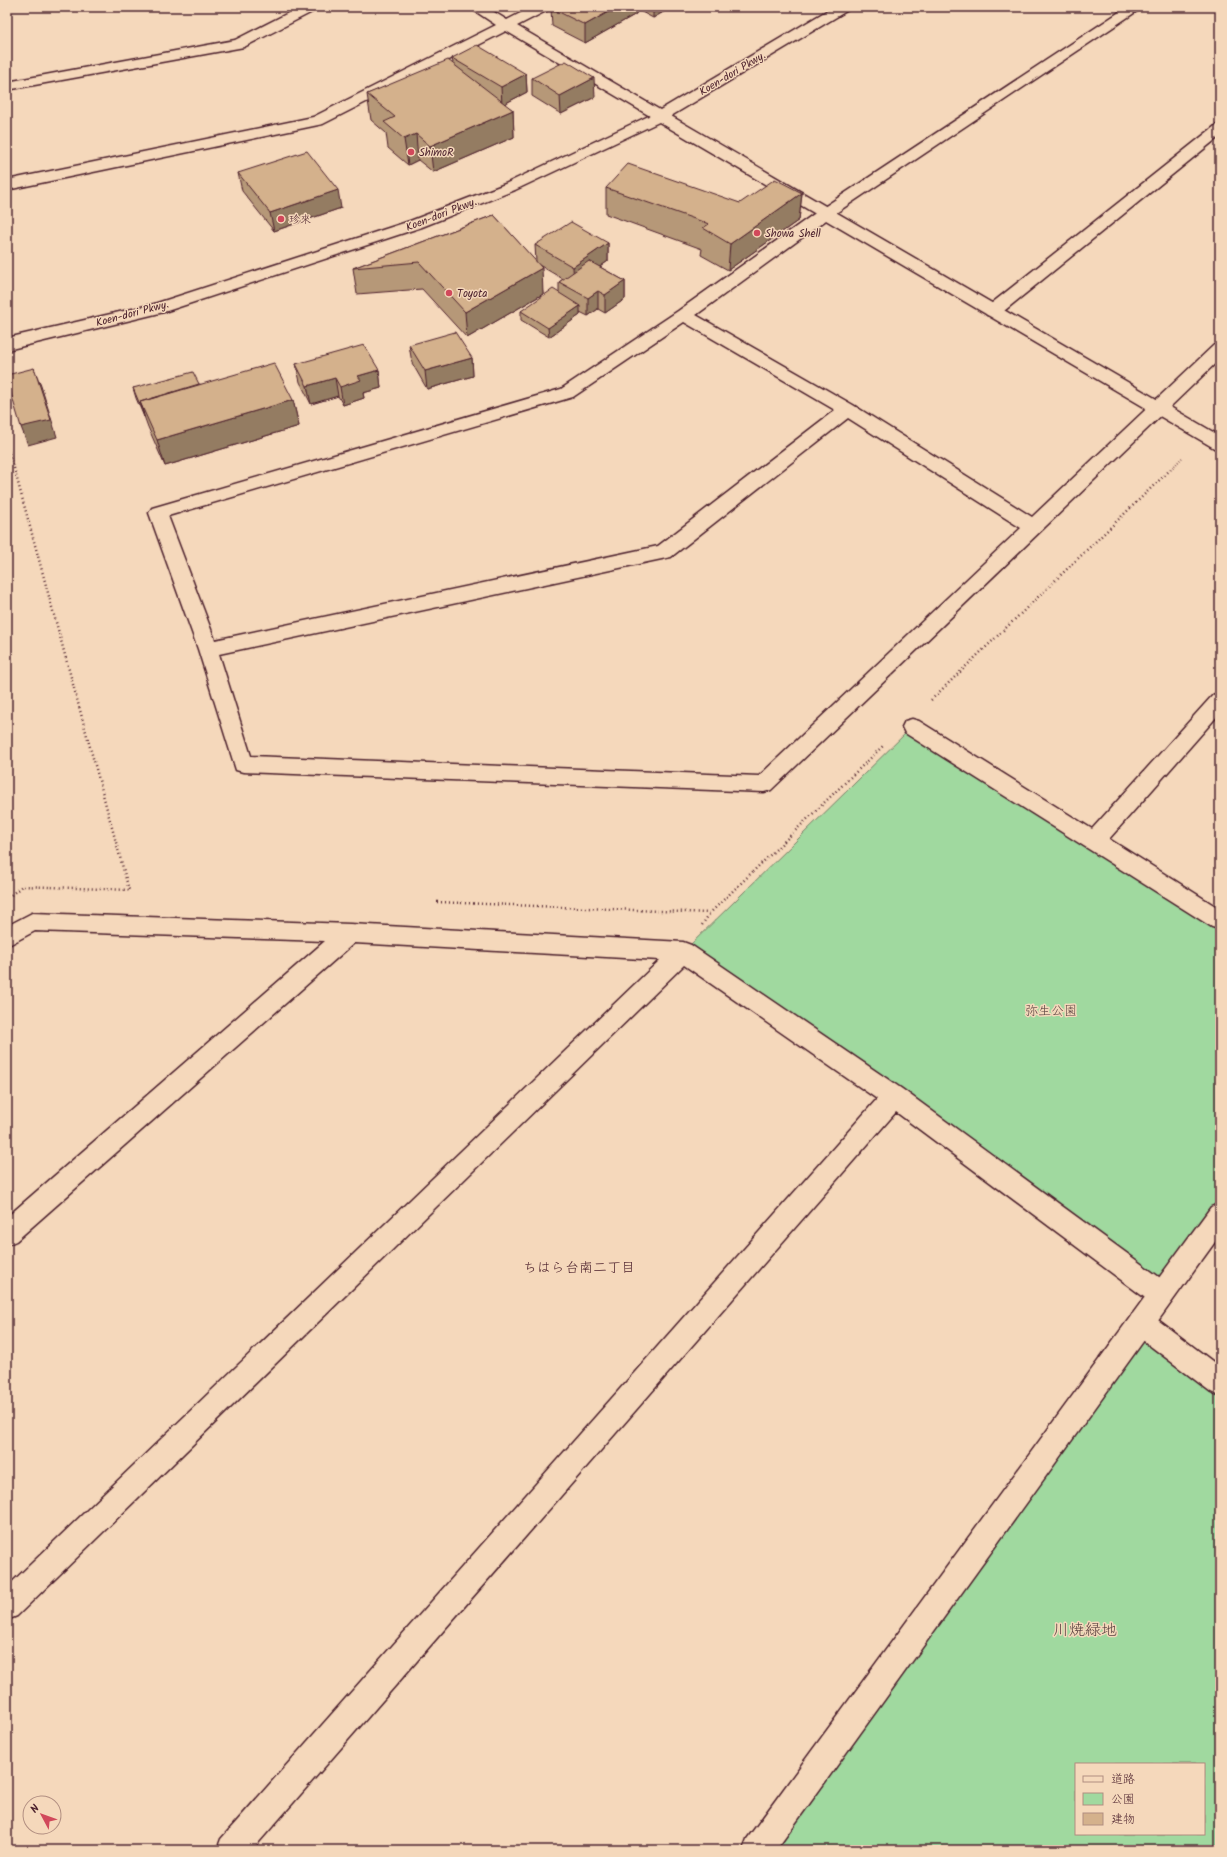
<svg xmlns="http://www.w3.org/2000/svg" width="1227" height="1857" font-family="Kalam,'Klee One',sans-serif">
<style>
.green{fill:#a0d99f;stroke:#757c65;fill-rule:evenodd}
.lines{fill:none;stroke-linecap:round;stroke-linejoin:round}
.street-casing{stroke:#4a1f2b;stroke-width:3}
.secondary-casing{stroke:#4a1f2b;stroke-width:3}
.path-far1{stroke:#4a1f2b;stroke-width:2;stroke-dasharray:0.5 2;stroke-linecap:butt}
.path{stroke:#4a1f2b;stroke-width:2.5;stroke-dasharray:1 3;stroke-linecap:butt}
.street{fill:#f5d8bb;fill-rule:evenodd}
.secondary{fill:#f5d8bb;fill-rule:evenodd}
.wall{fill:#b69878;stroke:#4a1f2b}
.shaded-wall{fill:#947c62;stroke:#4a1f2b}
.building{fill:#d4b18c;stroke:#4a1f2b}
.poi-dot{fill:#d1495b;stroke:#f5d8bb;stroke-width:1.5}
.labels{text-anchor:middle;stroke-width:3;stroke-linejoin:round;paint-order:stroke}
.far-street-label{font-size:11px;fill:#4a1f2b;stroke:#f5d8bb}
.far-poi-label{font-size:11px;fill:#4a1f2b;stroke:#f5d8bb;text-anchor:start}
.park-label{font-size:13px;fill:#5b4442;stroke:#f5d8bb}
.neighbourhood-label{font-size:14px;fill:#4a1f2b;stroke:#f5d8bb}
.near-park-label{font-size:16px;fill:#5b4442;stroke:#f5d8bb}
</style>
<rect width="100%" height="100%" fill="#f5d8bb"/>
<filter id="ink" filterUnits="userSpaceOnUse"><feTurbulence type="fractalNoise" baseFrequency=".025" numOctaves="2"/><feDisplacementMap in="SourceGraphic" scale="8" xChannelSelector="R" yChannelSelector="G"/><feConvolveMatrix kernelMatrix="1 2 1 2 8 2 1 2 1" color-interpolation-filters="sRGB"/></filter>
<g filter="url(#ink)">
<path class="green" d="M912,727L1220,920V1215L1161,1294L683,952Z
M1141,1323L1220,1382V1850H758ZM1076,1764H1204V1834H1076Z"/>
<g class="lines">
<defs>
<path id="street" d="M300,7H318L316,10L244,47L7,90V82L235,40Z
M469,7H486L507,20L532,7H550L548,10L517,26L665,113L667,116L665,119H655L506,31L323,124L7,190V180L313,117L496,25Z
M1127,7H1143L833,215L696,315L853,405L1032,517L1214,345L1220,343V359L771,790L764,792L243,772L236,770L198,649L149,513L152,508L561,389L678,311L821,209ZM684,322L835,410L658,546L215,640L168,516L573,397ZM848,418L1021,528L759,776L251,756L219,654L671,557Z
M1220,124V136L999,315L993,316L987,315L985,311L987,307L1215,126Z
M1220,692V713L1109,839L1220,909V929L1212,927L905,733L902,727L905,721L912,719L919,721L1092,829L1213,695Z
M32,913L350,924L683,942L691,945L902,1089L1170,1285L1174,1294L1170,1303L1161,1306L1152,1303L896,1112L252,1850H217L221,1839L877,1099L684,965L17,1616L7,1620V1587L660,960L354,943L16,1241L7,1245V1217L325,941L35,931L7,946V926Z
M1141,1311L1150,1314L1220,1367V1396L1211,1392L1132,1332L1128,1323L1132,1314Z"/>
<path id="secondary" d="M833,7H850L848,10L671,116L1220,436V450L1214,448L659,122L515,190L422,227L164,312L7,350V338L154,304L410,221L505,184L655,113Z
M1220,1203V1235L776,1850H743L747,1839L1211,1207Z"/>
</defs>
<use href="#street" class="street-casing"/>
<use href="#secondary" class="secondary-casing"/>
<path class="path-far1" d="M7,444L14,469
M1171,469L1182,458"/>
<path class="path" d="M14,468L129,890
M931,700L1172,468
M11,895L22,886L130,890
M437,902L710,913L884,745
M702,925L710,913"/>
<use href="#street" class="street"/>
<use href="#secondary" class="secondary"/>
</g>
<path class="wall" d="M552,7H672L653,18L636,9V14L585,43L552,26L551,8Z
M452,58L526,74L527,92L504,104L513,110L514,137L433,172L418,160L408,165L388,148L386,133L371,120L367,94L453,63Z
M532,78L595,97L561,114L532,96Z
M238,173L341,208L274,231L242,191Z
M606,188L740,203L802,193L799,220L728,270L701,255L702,249L606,214Z
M494,215L536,262L535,245L608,243V261L600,267L625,281V299L605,313L598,309L588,316L580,312V315L549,337L521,320V311L559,294V282L563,279L539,265L543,294L467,338L422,289L357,294L353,268Z
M409,345L472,358L473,376L427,389L412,363Z
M296,364L379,370L381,388L363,393L364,398L343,405L338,396L311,404L300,382Z
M199,384L293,400L299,426L165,466L148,427L144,416V417L136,398L133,388Z"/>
<path class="shaded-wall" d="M617,7H636V14L585,43V25Z
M656,7H672L653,18V8Z
M526,74L527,92L502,105L501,87Z
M594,78L595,97L561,114L560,96Z
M513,110L514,137L433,172L430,146Z
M416,134L418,160L408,165L404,139Z
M338,190L341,208L274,231L270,213Z
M802,193L799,220L728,270L730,244Z
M608,243V261L574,285L573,267Z
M542,268L543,294L467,338L465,312Z
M625,281V299L605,313V295Z
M598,291V309L588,316V298Z
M580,306V315L549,337L548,328Z
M472,358L473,376L427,389L425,371Z
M34,368L41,386L57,437L28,445L21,427Z
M379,370L381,388L363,393L364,398L343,405L340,387L358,376Z
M335,378L338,396L311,404L307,386Z
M293,400L299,426L165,466L157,440Z
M141,407H142L144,416V417Z"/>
<path class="building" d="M552,7H617L585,25L551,8Z
M477,45L526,74L501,87L452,58Z
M448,60L513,110L430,146L416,134L404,139L384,122L395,117L367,94Z
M566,61L594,78L560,96L532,78Z
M307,151L338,190L270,213L238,173Z
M628,164L740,203L775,179L802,193L730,244L703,228L709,224L606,188Z
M494,215L542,268L465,312L419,262L353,268Z
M571,222L608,243L573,267L535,245Z
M589,261L625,281L605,295L598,291L588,298L559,282Z
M553,289L580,306L548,328L521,311Z
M455,332L472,358L425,371L409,345Z
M364,345L379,370L358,376L361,380L340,387L335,378L307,386L296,364Z
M274,363L293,400L157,440L140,402Z
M34,368L51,420L21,427L7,380V375Z
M193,372L199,384L140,402L142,407H141L133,388Z"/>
</g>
<g class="poi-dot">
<circle cx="411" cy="152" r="4"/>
<circle cx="281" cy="219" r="4"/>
<circle cx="757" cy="233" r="4"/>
<circle cx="449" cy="293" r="4"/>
</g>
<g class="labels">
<g class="far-street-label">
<text transform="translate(732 73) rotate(-31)" y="4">Koen-dori Pkwy.</text>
<text transform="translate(441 214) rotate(-21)" y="4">Koen-dori Pkwy.</text>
<text transform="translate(132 313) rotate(-15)" y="4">Koen-dori Pkwy.</text>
</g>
<g class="far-poi-label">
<text x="419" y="156">ShimoR</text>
<text x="289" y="223">珍來</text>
<text x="765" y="237">Showa Shell</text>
<text x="457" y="297">Toyota</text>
</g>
<g class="park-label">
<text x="1051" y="1015">弥生公園</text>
</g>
<g class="neighbourhood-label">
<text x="579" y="1272">ちはら台南二丁目</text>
</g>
<g class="near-park-label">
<text x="1085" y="1635">川焼緑地</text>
</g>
</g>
<rect width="1227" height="1857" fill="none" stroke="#f5d8bb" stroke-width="24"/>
<rect x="12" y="12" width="1203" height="1833" fill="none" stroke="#4a1f2b" stroke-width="1.5" filter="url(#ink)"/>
<rect x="1075" y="1763" width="130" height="72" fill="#f5d8bb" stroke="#b18e81"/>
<rect x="1083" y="1776" width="20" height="6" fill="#f5d8bb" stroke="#b18e81"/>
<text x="1111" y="1783" font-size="12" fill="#4a1f2b">道路</text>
<rect x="1083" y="1793" width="20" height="12" fill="#a0d99f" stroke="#b18e81"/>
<text x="1111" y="1803" font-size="12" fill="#4a1f2b">公園</text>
<rect x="1083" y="1813" width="20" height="12" fill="#d4b18c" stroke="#b18e81"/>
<text x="1111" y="1823" font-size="12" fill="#4a1f2b">建物</text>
<g transform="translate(42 1815) rotate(311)"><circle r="19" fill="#f5d8bb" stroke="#b18e81"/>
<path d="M0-3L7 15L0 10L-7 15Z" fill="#d1495b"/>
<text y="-6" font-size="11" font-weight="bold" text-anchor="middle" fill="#4a1f2b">N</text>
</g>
</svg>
